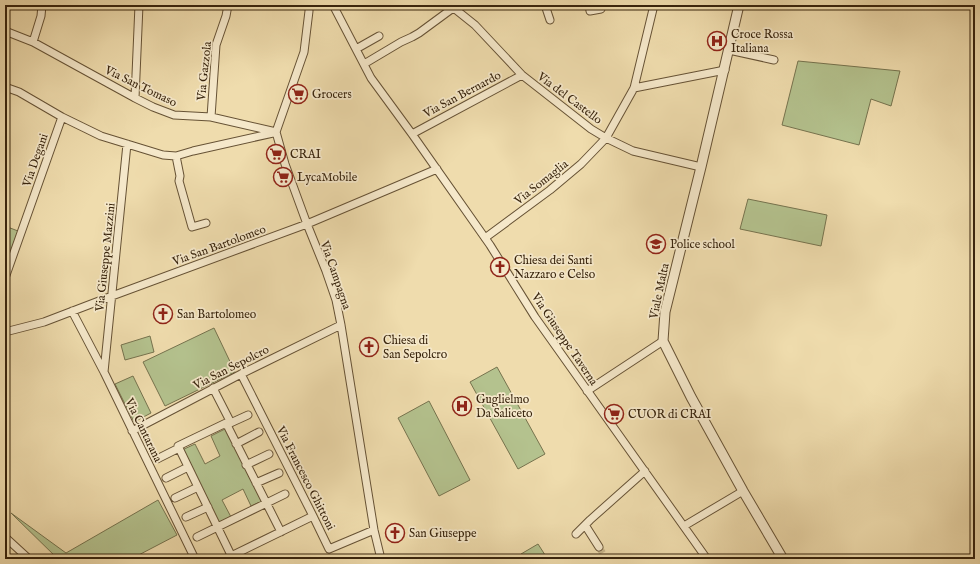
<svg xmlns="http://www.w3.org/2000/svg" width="980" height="564" font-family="'IM FELL English',serif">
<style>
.green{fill:#b4c28e;stroke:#76734e}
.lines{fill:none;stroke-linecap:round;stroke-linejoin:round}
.minor-tunnel{stroke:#cab78d;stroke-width:7;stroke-dasharray:7 3.5;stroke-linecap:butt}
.minor-casing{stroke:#665235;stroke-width:9}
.tertiary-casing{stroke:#665235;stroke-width:11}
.minor{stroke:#f5e8ca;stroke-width:7}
.tertiary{stroke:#f5e8ca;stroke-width:9}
.labels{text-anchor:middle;stroke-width:3.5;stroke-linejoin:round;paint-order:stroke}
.poi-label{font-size:12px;fill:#38240d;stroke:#f5e8ca;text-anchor:start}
.street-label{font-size:12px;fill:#38240d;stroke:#f5e8ca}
</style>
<rect width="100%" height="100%" fill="#efdcad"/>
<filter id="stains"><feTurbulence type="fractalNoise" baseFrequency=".005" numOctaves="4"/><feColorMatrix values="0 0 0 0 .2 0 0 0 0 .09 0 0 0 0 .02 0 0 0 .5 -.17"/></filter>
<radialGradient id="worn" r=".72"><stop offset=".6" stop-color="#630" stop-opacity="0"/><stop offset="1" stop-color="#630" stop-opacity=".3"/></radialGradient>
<path class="green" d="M798,61L900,71L891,106L871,99L859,145L782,125Z
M748,199L827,215L821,246L740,229Z
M5,226L18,231L5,267Z
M214,328L235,372L165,406L143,362Z
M150,336L154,352L125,360L121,345Z
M497,367L545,454L518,469L470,382Z
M133,376L151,413L134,422L115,384Z
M429,401L470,480L439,496L398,418Z
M225,429L262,501L251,506L243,489L222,500L231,517L219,523L182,450L195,444L205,464L220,456L211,436Z
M158,500L177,535L131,559H58L11,513L66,553Z
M538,544L547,558L545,559H523L521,554Z"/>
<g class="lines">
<path class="minor-tunnel" d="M599,547L606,559"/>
<defs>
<path id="minor" d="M309,5V11L304,52L276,132L285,164L307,224L326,271L336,300L341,325L374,530L381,559
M333,5L371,78L412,134L490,245L535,317L707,559
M450,5L475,25L522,75L591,129L606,138L633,151L701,167
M545,5L550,20
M589,5L590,11L601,9
M5,31L33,42L135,98L153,107L174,115L211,117L276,132
M33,42L41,16L42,5
M356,49L379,36
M729,50L774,60
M364,64L401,42L412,37L419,33L453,8
M5,87L19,92L62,117L101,136L163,155L176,156L193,151L273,133
M634,88L725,70
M135,98L139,5
M211,117L216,45L226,16L228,5
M412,134L522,75
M176,156L180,176L179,181L192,227L206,223
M485,238L550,190L581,164L606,138L634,88L654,5
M5,278L62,117
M72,311L104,372L195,559
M5,332L44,322L112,296L307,224L437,169
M104,372L127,144
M241,374L313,516L329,549L374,530
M213,388L231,423
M587,391L663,341
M226,425L248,415
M132,431L241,374L341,325
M236,444L259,432
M157,459L179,448
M246,465L269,454
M166,478L188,467
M256,483L279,473
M175,498L198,487
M186,517L208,507
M585,525L599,547
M684,526L743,491
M576,534L590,520L645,471
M5,537L29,559
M197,537L285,494
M231,555L178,446L226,423L281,532
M225,559L313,516"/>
<path id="tertiary" d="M739,5L701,167L665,312L663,341L691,397L743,491L783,559"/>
</defs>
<use href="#minor" class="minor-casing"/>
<use href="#tertiary" class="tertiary-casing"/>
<use href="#minor" class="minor"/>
<use href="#tertiary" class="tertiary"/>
</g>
<defs>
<symbol id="hospital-ring" viewBox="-11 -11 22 22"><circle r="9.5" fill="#f5e8ca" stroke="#8f2418" stroke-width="1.5"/><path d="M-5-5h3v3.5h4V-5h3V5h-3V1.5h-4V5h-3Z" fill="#8f2418"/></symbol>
<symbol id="supermarket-ring" viewBox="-11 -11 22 22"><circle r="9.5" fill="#f5e8ca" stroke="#8f2418" stroke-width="1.5"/><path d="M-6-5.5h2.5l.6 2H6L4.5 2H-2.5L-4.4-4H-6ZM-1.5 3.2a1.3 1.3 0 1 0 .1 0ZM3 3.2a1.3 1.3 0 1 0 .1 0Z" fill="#8f2418"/></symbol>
<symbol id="school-ring" viewBox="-11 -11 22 22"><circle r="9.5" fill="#f5e8ca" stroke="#8f2418" stroke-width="1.5"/><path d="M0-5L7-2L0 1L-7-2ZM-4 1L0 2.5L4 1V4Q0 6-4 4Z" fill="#8f2418"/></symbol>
<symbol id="church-ring" viewBox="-11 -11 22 22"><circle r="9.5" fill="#f5e8ca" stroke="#8f2418" stroke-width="1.5"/><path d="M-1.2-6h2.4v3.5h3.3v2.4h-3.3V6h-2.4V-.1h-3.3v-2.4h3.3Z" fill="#8f2418"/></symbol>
</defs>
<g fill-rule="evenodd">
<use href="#hospital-ring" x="706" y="30" width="22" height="22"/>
<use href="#supermarket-ring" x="287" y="83" width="22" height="22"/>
<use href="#supermarket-ring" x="265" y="143" width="22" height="22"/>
<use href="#supermarket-ring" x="272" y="166" width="22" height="22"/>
<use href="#school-ring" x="645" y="233" width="22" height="22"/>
<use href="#church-ring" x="489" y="256" width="22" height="22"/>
<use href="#church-ring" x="152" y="303" width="22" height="22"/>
<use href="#church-ring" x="358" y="336" width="22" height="22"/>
<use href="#hospital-ring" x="451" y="395" width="22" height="22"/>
<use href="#supermarket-ring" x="603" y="403" width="22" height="22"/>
<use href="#church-ring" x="384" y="522" width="22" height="22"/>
</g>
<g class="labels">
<g class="poi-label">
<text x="731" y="38">Croce Rossa<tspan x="731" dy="14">Italiana</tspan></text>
<text x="312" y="98">Grocers</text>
<text x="290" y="158">CRAI</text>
<text x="297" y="181">LycaMobile</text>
<text x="670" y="248">Police school</text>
<text x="514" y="264">Chiesa dei Santi<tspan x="514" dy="14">Nazzaro e Celso</tspan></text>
<text x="177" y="318">San Bartolomeo</text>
<text x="383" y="344">Chiesa di<tspan x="383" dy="14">San Sepolcro</tspan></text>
<text x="476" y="403">Guglielmo<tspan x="476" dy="14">Da Saliceto</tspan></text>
<text x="628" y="418">CUOR di CRAI</text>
<text x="409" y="537">San Giuseppe</text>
</g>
<g class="street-label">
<text transform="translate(204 71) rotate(-84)" y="4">Via Gazzola</text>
<text transform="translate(141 86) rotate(26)" y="4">Via San Tomaso</text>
<text transform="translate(462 94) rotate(-28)" y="4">Via San Bernardo</text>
<text transform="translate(570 98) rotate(37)" y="4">Via del Castello</text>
<text transform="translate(35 160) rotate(-71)" y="4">Via Degani</text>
<text transform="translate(541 182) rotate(-38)" y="4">Via Somaglia</text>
<text transform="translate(219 245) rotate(-20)" y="4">Via San Bartolomeo</text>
<text transform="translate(105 257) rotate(-84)" y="4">Via Giuseppe Mazzini</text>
<text transform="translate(336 275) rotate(71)" y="4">Via Campagna</text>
<text transform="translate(659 291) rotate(-78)" y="4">Viale Malta</text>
<text transform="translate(565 339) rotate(56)" y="4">Via Giuseppe Taverna</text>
<text transform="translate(231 367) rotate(-27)" y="4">Via San Sepolcro</text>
<text transform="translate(144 430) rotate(64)" y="4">Via Cantarana</text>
<text transform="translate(306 478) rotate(63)" y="4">Via Francesco Ghittoni</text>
</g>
</g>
<rect width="980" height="564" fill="none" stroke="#efdcad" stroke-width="20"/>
<rect x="6" y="6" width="968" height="552" fill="none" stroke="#38240d" stroke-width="2"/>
<rect x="10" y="10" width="960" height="544" fill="none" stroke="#38240d"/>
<rect width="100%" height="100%" filter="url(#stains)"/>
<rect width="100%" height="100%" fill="url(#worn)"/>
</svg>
